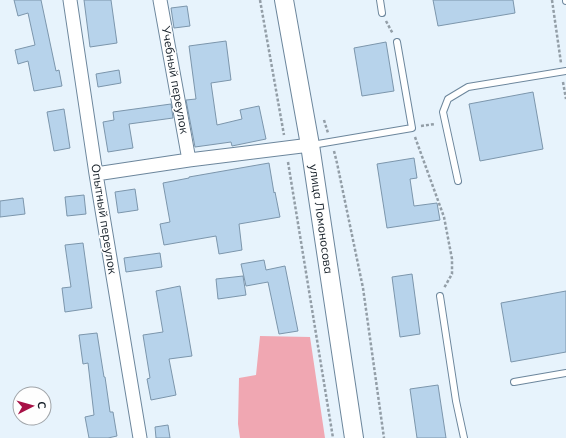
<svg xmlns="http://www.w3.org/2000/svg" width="566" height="438" font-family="Mulish,sans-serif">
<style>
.green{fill:#f0a7b2}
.building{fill:#b7d3eb;stroke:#7c96ac}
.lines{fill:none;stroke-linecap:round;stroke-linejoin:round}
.service-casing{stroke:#6c869c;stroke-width:8}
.minor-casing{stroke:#6c869c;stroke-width:15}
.secondary-casing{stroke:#6c869c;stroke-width:20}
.path{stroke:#939ea7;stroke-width:2.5;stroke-dasharray:3 2;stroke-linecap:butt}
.service{stroke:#fff;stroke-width:6}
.minor{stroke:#fff;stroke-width:13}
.secondary{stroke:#fff;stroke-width:18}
.labels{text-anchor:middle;stroke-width:3;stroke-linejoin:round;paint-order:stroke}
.street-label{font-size:12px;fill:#141e27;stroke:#fefefe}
</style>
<rect width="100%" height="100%" fill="#e7f3fc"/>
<path class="green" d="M260,336L310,337L325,438H240L238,424L239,378L256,375Z"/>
<path class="building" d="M14,0H41L56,71L59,70L62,86L34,91L28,61L18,64L15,50L35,45L28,13L18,16Z
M84,0H111L117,43L90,47Z
M433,0H513L515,13L438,26Z
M187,6L190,26L174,28L171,8Z
M226,41L231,80L211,83L217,125L242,119L240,110L259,106L266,139L232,146L231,142L195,147L186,100L196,99L189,46Z
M386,42L394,91L362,96L354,48Z
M119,70L121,83L98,87L96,74Z
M533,92L543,149L480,161L469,104Z
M171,104L173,118L129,124L133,148L108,152L103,122L114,120L113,112Z
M64,109L70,148L54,151L47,112Z
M414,158L417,178L410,179L414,206L437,203L440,220L387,228L377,164Z
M269,163L274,193L275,192L280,217L239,224L242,250L219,254L216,236L164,245L160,224L170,222L163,183L189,178V177Z
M135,189L138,210L118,213L115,192Z
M84,195L86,214L67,216L65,197Z
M23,198L25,214L0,217V201Z
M83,243L92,308L65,312L62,288L71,287L65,245Z
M160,253L162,267L126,272L124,258Z
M264,260L266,270L285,266L298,331L279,334L268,282L246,286L241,264Z
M412,274L420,334L400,337L392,277Z
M243,276L246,295L218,299L216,279Z
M180,286L192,356L169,359L176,395L151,400L147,379L150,378L143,335L163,332L156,291Z
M566,291V352L511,362L501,303Z
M97,333L104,377H105L110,412H113L117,436L108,438H89L85,417L94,415L88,363L83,364L79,335Z
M438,385L446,438H417L410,389Z
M168,425L170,438H156L155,427Z"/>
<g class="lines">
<defs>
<path id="service" d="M380,0L382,13
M566,0V1
M312,145L412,128L397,42
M458,181L443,112L448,99L468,87L566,71
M440,296L456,401L464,438
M514,382L566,373"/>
<path id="minor" d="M70,0L96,174L140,438
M160,0L189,160
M96,174L189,160L310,145"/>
<path id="secondary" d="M284,0L310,145L354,438"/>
</defs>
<use href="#service" class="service-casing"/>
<use href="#minor" class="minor-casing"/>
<use href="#secondary" class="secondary-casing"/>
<path class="path" d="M260,0L284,135
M552,0L561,63
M386,21L393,34
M563,82L566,99
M324,120L328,133
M421,126L435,124
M415,137L444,217L452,259V274L444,288
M334,151L337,163L363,288L384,438
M288,162L333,438"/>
<use href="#service" class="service"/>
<use href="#minor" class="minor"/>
<use href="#secondary" class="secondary"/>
</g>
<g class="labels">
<g class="street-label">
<text transform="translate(175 80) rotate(80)" y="4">Учебный переулок</text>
<text transform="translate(104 219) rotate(81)" y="4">Опытный переулок</text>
<text transform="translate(321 219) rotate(82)" y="4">улица Ломоносова</text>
</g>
</g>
<g transform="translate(32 406) rotate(84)"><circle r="19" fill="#fefefe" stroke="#a0a4a8"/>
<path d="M0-3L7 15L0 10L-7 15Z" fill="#a71146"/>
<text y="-6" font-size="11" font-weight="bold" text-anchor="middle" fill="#141e27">С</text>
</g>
</svg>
